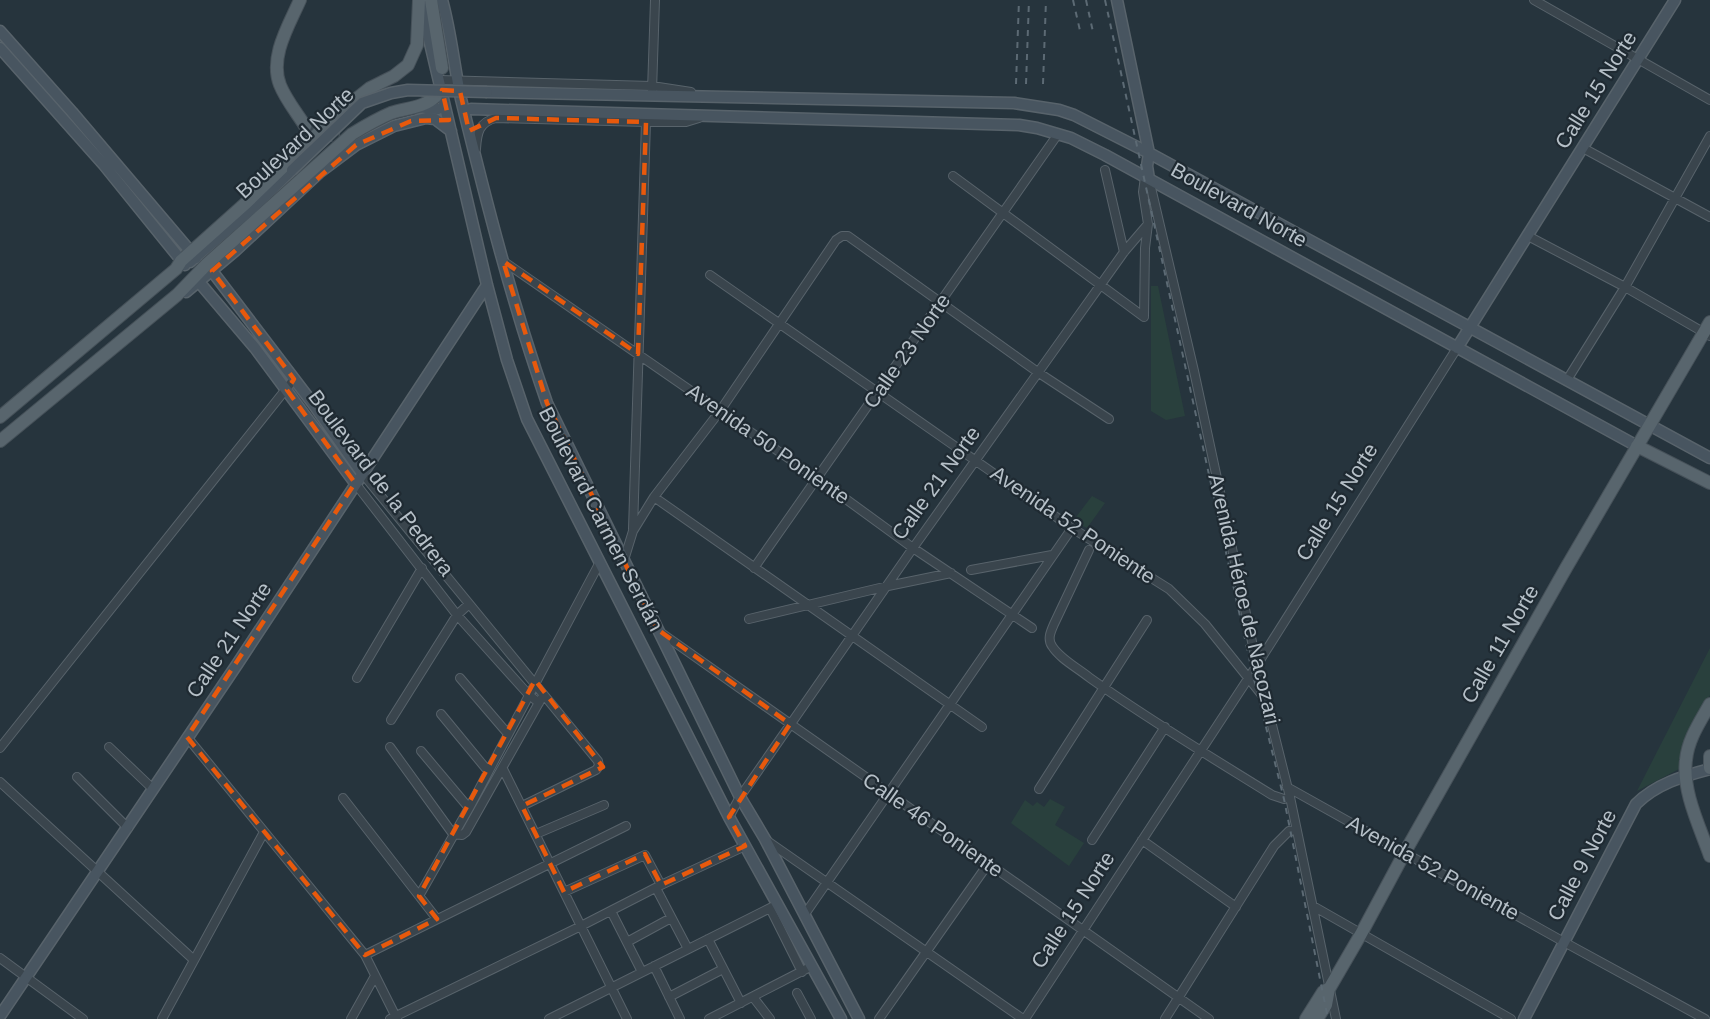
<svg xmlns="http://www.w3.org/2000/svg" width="1710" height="1019" font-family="Helvetica,sans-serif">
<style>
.green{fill:#29403d}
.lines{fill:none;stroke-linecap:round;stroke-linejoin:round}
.primary-tunnel{stroke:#3c4952;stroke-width:12;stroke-dasharray:12 6;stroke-linecap:butt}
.street-casing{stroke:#58636b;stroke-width:10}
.secondary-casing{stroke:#58636b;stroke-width:13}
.primary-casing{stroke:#465159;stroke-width:14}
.street{stroke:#3a454d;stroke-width:8}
.secondary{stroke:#485560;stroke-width:10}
.primary{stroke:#58656d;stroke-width:12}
.rail{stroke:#5c6a74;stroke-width:2;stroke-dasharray:6 6;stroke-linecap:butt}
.secondary-bridge-casing{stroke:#58636b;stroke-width:13;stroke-linecap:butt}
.secondary-bridge{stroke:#485560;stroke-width:10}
.marked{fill:none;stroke:#e8590c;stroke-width:4.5;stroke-dasharray:12 8;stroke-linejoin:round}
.labels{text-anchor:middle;stroke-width:4.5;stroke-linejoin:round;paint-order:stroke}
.street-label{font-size:21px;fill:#b6c0c8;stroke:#1f2a32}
</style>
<rect width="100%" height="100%" fill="#26343d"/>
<path class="green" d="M1151,286H1158L1185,416L1166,420L1151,411Z
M1092,496L1105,503L1087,528L1073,521Z
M1710,648V695L1692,729L1681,755L1679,769L1637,791Z
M1050,799L1065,807L1055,825L1084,843L1069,866L1011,823L1025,800L1033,806L1037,802L1044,807Z"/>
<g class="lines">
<path class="primary-tunnel" d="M305,126L324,136H340"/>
<defs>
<path id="street" d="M1534,0L1710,100
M440,80L652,86L691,92
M652,91L655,0
M1583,148L1710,217
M476,149C477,133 479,122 496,118L646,122H686L699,118
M1105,170L1124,252
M953,176L1144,317
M1149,179L1194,371L1257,665L1290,797L1336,1019
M1528,236L1625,287L1710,336
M503,261L817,478L913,548L1032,628
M710,275L1072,528L1169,589L1205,624L1262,695
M1144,317L1145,248L1148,224L1143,192L1145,177
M1567,380L1625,287L1710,136
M362,473L598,761L599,766L596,770L522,806
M355,483L457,615L528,694L539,703
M654,497L982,727
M633,529L646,122
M1089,550L1054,624C1051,631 1047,639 1052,646C1060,659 1078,668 1090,678C1149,720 1211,757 1272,795L1284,799L1290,797
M624,560L633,531L654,497L720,411L836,240L842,236H848L1039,373L1109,419
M754,568L1058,134
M971,570L1052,555
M749,619L888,586L951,573
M660,632L1209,1019
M357,678L422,568
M460,678L508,734
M441,714L488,771
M391,720L457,615L469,604
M187,737L365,955L397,1019
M109,747L153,789
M390,747L453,834
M0,748L294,379
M421,751L469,808
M503,769L627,1019
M77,777L128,828
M0,782L194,960
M1287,787L1564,942L1705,1019
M1039,789L1147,620
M343,798L437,919
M729,817L740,797L913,548L1124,252L1148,224
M453,834L462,835L466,832L541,699
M536,834L604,805
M766,840L1023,1019
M1092,840L1165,727
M1142,840L1236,907
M656,888L688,949
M564,892L645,855L661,885
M419,896L469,808L600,562
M1313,906L1511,1019
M770,908L802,972
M611,911L642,972
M805,914L1072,528
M708,939L741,1003
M627,942L671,918
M365,955L626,826
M0,958L83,1019
M654,966L680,1019
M797,993L811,1019
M669,997L723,969
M753,997L770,1019
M162,1019L264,832
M351,1019L375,976
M390,1019L581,926L661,885L745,846
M549,1019L778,904
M709,1019L812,966
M879,1019L988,864
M1025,1019L1257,665L1457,348
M1165,1019L1274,846L1289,831L1296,830"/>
<path id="secondary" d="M442,0C451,32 454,66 461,99C486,201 512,303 547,403L740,797L765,839L859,1019
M1117,0L1149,153L1147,166L1149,179
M421,5L487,285L507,360L527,419L729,817L841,1019
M0,31L72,112L196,258
M0,48L104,165L185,265
M487,92L1014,103L1059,110L1074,115L1149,153L1710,458
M415,107L438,109
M471,109L1019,125L1037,128L1071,138L1105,155L1637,446
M190,262L251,210L292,170
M212,271L314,405L362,473
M199,282L255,348L355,483
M186,292L235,251L320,172L356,145L394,126L426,118L435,119L451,131
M1457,348L1675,0
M0,1016L238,663L487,285
M1524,1019L1636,804C1656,784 1683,776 1710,769"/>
<path id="primary" d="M300,0C289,25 269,57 280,85C286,100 297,113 305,126
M431,0L442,68
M0,417L176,269L181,261L247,202L341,111L370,88L394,76L408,65L417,45L419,0
M0,441L177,295L207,264L352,134C365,126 377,119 391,113C406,108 424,108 436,96
M1637,446L1710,483
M1710,704C1700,722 1688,739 1686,760C1682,792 1700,827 1710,856
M1710,756V768
M1306,1019L1323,992L1328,989
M1317,1019L1326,1005L1329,989L1361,934L1405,852L1566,568L1710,322"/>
</defs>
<use href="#street" class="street-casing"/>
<use href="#secondary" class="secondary-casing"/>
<use href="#primary" class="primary-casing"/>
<use href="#street" class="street"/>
<use href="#secondary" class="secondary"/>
<use href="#primary" class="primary"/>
<path class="rail" d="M1073,0L1081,35
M1086,0L1093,32
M1105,0L1252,671L1284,799L1328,1019
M1016,84L1019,0
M1026,84L1029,0
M1043,84L1046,0"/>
<defs>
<path id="secondary-bridge" d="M292,170L362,103L391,93L408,90L487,92"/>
</defs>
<use href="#secondary-bridge" class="secondary-bridge-casing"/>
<use href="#secondary-bridge" class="secondary-bridge"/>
</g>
<path class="marked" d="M442,90L460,91L469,131L496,118L646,122L638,354L503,261L547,403L657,629L790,724L729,817L745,846L661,885L645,854L564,892L522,806L603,767L535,680L419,896L437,919L365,955L187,737L355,483L287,390L294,379L212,271L356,145L411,121L449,120Z"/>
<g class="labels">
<g class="street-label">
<text transform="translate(1596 90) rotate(-58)" y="7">Calle 15 Norte</text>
<text transform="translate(295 143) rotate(-43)" y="7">Boulevard Norte</text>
<text transform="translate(1239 205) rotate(29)" y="7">Boulevard Norte</text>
<text transform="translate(907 351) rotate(-55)" y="7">Calle 23 Norte</text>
<text transform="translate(768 444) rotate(35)" y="7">Avenida 50 Poniente</text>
<text transform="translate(381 483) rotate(53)" y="7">Boulevard de la Pedrera</text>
<text transform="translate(936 483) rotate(-54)" y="7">Calle 21 Norte</text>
<text transform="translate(1337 502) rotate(-58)" y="7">Calle 15 Norte</text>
<text transform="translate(601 519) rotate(63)" y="7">Boulevard Carmen Serdán</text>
<text transform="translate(1073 525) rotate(34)" y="7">Avenida 52 Poniente</text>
<text transform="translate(1244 599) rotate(77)" y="7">Avenida Héroe de Nacozari</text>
<text transform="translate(229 640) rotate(-56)" y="7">Calle 21 Norte</text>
<text transform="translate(1500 644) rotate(-60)" y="7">Calle 11 Norte</text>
<text transform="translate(933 825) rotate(35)" y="7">Calle 46 Poniente</text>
<text transform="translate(1582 865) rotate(-62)" y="7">Calle 9 Norte</text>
<text transform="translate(1433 868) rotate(29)" y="7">Avenida 52 Poniente</text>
<text transform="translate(1073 910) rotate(-57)" y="7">Calle 15 Norte</text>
</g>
</g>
</svg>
